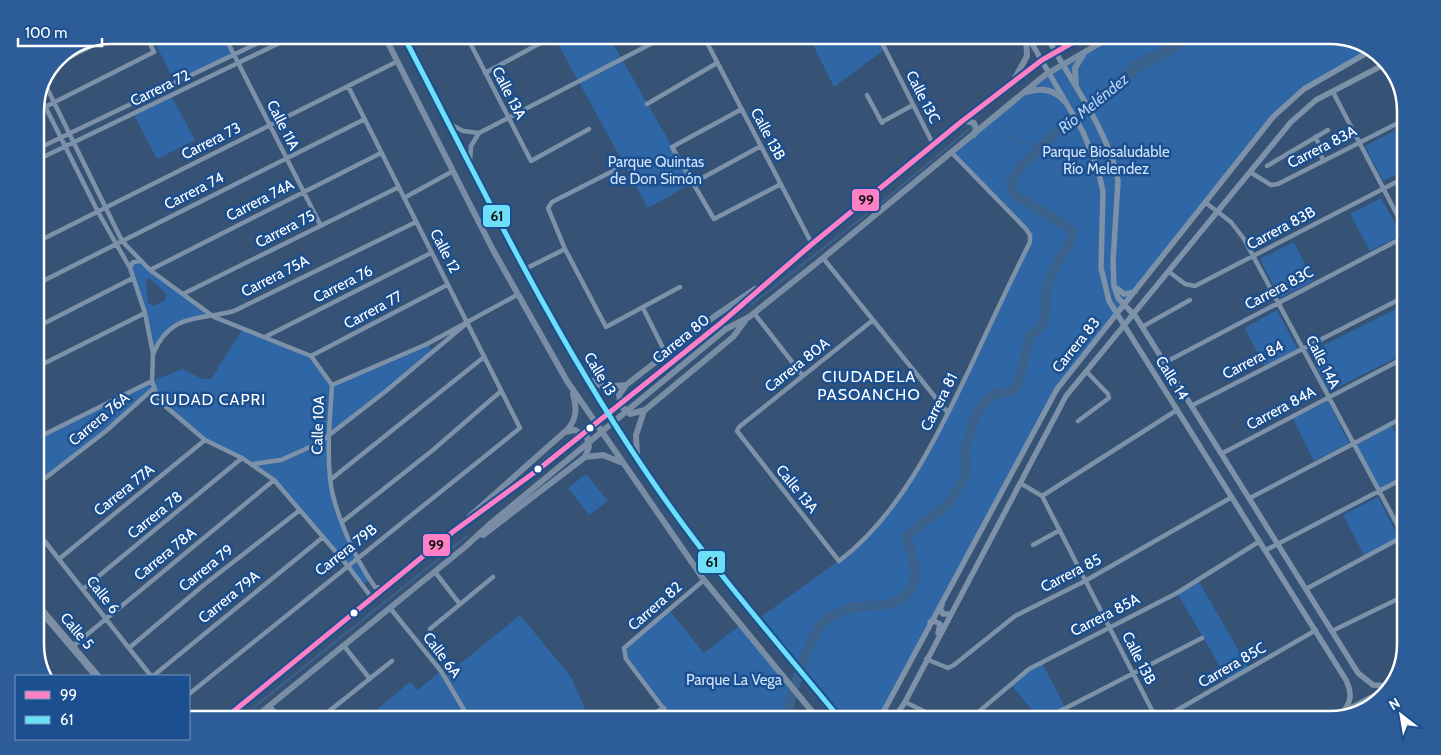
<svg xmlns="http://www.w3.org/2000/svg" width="1441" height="755" font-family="Cabin,sans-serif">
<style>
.green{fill:#2f66a5;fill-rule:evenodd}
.water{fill:#3b618d}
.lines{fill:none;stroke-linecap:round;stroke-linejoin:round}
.stream{stroke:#3b618d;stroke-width:2}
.river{stroke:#3b618d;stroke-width:10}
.minor{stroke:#7d92a8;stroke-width:4.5}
.tertiary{stroke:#7d92a8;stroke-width:5.5}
.secondary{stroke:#798da4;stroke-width:6}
.primary{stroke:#7d8ea7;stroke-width:8}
.secondary-bridge{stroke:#798da4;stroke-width:6}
.bus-1-casing{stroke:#1b4f8f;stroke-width:9}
.bus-2-casing{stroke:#1b4f8f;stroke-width:9}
.bus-1{stroke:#ff80c5;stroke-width:5}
.bus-2{stroke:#6ddff8;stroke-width:5}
.bus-dot{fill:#fff;stroke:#1b4f8f;stroke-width:2}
.labels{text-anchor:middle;stroke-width:5;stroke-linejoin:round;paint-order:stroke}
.street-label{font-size:15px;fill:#fff;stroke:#1b4f8f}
.park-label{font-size:15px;fill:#cfe3fa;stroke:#1b4f8f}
.water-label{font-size:16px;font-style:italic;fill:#b5d3f5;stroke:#1b4f8f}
.neighbourhood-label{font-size:16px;letter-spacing:1px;fill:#fff;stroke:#1b4f8f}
.rim{fill:none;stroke:#fff;stroke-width:2.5}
.line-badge{stroke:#1b4f8f;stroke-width:2}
.pale-badge-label{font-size:14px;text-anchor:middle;font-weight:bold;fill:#111}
</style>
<rect width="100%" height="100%" fill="#365274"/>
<path class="green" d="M151,35H224L234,55L175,83Z
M553,35H608L693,183L648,208Z
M808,35H878L885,49L834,87Z
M1114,35H1330L1364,43L1372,50L1291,99L1070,371L879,720H841L758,619L858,547L916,473L948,413L1030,242V235L952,153L1033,85Z
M172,97L195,140L157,159L134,115Z
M1398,129L1406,144V170L1383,181L1365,146Z
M1381,198L1402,235L1370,251L1350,214Z
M1294,242L1313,281L1280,298L1260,259Z
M139,261L214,317L202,316L168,330L153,354L145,313L130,268L131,264ZM149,278L167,294L165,300L154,306L148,303L146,279Z
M1406,304V353L1328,392L1310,352Z
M1277,310L1298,350L1264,366L1245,328Z
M243,328L311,356L332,385L429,345L432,351L328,436L330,480L342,522L369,580L364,584L274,480L253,464L205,440L165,406L154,388L106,431L35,486V439L152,381L182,369L203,379H211Z
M1328,401L1349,443L1314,461L1293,419Z
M1391,424L1406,453V477L1379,491L1354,444Z
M586,474L608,501L589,515L568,488Z
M1378,497L1399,538L1364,555L1343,515Z
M1198,580L1250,670L1229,682L1177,593Z
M669,610L704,653L740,625L792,689L787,709V720H672L626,659L624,648Z
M520,615L571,677L590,720H470L465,710L449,720H370L368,717L410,682L418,690L441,671L445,676Z
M1042,663L1072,720H1041L1010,684Z"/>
<path class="water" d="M1176,35H1182L1169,48L1138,63L1092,103L1090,99L1116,78L1131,62L1168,44Z"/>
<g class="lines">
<path class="stream" d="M1010,137L1041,147
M752,304L886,199L974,125
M238,720L467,536"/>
<path class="river" d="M1070,242L1073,234L1068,227L1015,195L1010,183L1024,163L1058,131L1100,101L1139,66L1172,49L1187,35
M787,720C787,701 810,638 822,624C828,617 844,610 852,608C871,604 897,609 910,591C921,576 911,552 906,536L949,503L966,474L965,448L975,417L983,405L994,394L1012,391L1018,384L1030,336C1054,321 1041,306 1048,284C1053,269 1061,258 1068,245"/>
<path class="minor" d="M224,35L321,226
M466,35L531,161L589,129
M703,35L812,244
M878,35L933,144
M54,65L113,35
M485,73L548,39
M45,84L122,241L150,270L214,317L311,356L332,385C330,416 327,447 330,478C333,510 356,561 375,587L384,588
M1333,92L1406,232
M867,95L882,123
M40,96L98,212L130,268L145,313L153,354L152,381L157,396L165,406L205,440L242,458L274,480L347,565L372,598
M647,104L717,63
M742,109L672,147L714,219L781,184
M35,112L154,52L146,35
M882,122L913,105
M450,124L463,131L479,133
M1315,137L1320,146L1318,151L1324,161
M35,150L275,35
M35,161L296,35
M470,161L471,146L479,133L668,35
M1267,166L1328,130
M615,170L552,202L548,208L565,249L606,327L680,287
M1250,172L1271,185L1278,184L1406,119
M693,183L761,146
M404,198L453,171
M1206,203L1231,222L1244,239L1406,541
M35,243L398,61
M823,258L948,413
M130,268L133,262L141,261
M525,269L565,249
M150,270L381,153
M1168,271L1185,284L1195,286L1406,177
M35,285L365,119
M183,294L399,187
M643,308L666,354
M754,313L803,376
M873,320L739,427L737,431L839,561C900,515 937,437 969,370C989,327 1009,284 1030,242V235L1026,229L952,153
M1142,327L1190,300
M35,328L133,278
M265,337L431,253
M153,354C171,312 198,321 234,311L416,222
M311,356L447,285
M1164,363L1406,236
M35,368L145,313
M332,385L427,344L517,295
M1191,406L1406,296
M1078,421L1109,398L1108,394L1086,371
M35,439L152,381
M1221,454L1406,357
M253,464L281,460L310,447L328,436L386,391L467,323
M330,480L484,357
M1020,483L1042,496L1157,720
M35,486L106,431L154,388
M1042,496L1177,410
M1250,498L1406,416
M342,522L433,450L501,391
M35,529L151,676
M1033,545L1060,530
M1266,550L1406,477
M59,559L205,440
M435,572L459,603
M83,589L242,458
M1306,589L1406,535
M390,608L441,671L470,720
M430,629L493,577
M1332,631L1406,595
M344,646L370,679
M72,647L274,480
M129,648L205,584L300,510
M926,659L948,668L954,665L1015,616L1085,581L1232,497
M153,676L322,538
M189,694L520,428L348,86
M905,702L942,720
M270,706L281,720
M1060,711L1202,638
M318,720L392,661
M641,720L664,708
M672,720L626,659L624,648L704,580
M969,720L1029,669L1177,593L1260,541
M1160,720L1316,630"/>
<path class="tertiary" d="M1027,35L1083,132L1098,169L1103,192L1101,268L1109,301L1346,680C1352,693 1352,702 1342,713
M1046,35C1068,77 1111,135 1118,181L1113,262L1114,286L1118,298L1136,317L1358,673L1373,685L1391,686
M1115,287L1124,294L1135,292
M942,605L940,608L943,614H951
M930,622L934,621L940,624L938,633
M879,720L1057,389L1273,117L1304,89L1372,50
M893,720L905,702L1066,396L1291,122L1316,100L1387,63
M1328,720L1389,688"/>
<path class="secondary" d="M384,35L493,250L567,381L704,580L819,720
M403,35C482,187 557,344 655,485C711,567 778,643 841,720
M1059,35H1081
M1015,78L1027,56L1026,35
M1076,86L1075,68L1083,55
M1027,92C1042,87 1056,90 1066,103
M963,120L974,123L976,128L974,135
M745,321L733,337L645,410L630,414L621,406L619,395L626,385L715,316L755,289
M721,323L812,244L961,122L1042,60L1086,35
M726,329L749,317L823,258L1045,75L1114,35
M588,379L604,387L626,385
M637,454L636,435L644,411
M585,457L603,455L620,462
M469,517L568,429C577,418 577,407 573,394
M483,535L585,457L589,447L587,437L575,430L565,432
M223,720L454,531L482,512
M252,720L465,547L490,524"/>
<path class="primary" d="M35,603L97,676
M41,667L48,676"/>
<path class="secondary-bridge" d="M482,512L721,323
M490,524L726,329"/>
<defs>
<path id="bus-1" d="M223,720L454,531L539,469L721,323L812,244L961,122L1042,60L1086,35"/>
<path id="bus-2" d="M403,35C482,187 557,344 655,485C711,567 778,643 841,720"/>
</defs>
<use href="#bus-1" class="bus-1-casing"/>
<use href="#bus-2" class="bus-2-casing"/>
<use href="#bus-1" class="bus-1"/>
<use href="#bus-2" class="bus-2"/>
</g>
<g class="bus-dot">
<circle cx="590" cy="428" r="4.5"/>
<circle cx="538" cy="469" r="4.5"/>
<circle cx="354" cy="613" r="4.5"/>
</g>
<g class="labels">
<g class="street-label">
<text transform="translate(160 88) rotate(-26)" y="5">Carrera 72</text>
<text transform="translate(509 93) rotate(63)" y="5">Calle 13A</text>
<text transform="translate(923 97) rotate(63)" y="5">Calle 13C</text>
<text transform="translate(283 125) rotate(63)" y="5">Calle 11A</text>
<text transform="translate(768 134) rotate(62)" y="5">Calle 13B</text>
<text transform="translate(211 141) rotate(-27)" y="5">Carrera 73</text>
<text transform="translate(1322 147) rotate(-27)" y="5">Carrera 83A</text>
<text transform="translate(194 191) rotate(-27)" y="5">Carrera 74</text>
<text transform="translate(260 200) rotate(-27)" y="5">Carrera 74A</text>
<text transform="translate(1281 228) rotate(-28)" y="5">Carrera 83B</text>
<text transform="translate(285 229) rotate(-27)" y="5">Carrera 75</text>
<text transform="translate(445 251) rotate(63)" y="5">Calle 12</text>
<text transform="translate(275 276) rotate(-27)" y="5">Carrera 75A</text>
<text transform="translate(343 284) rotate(-27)" y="5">Carrera 76</text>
<text transform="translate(1279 288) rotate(-28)" y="5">Carrera 83C</text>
<text transform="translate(373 310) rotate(-28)" y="5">Carrera 77</text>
<text transform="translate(681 339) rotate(-39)" y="5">Carrera 80</text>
<text transform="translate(1076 345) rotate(-51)" y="5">Carrera 83</text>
<text transform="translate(1253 360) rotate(-27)" y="5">Carrera 84</text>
<text transform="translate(1323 362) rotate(63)" y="5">Calle 14A</text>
<text transform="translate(797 365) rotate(-38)" y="5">Carrera 80A</text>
<text transform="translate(600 374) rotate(59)" y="5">Calle 13</text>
<text transform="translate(1172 378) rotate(58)" y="5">Calle 14</text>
<text transform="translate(939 402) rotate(-63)" y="5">Carrera 81</text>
<text transform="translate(1281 408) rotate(-28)" y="5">Carrera 84A</text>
<text transform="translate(99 419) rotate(-40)" y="5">Carrera 76A</text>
<text transform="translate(318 425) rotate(-88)" y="5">Calle 10A</text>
<text transform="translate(797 489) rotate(51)" y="5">Calle 13A</text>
<text transform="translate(124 490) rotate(-39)" y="5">Carrera 77A</text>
<text transform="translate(155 515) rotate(-39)" y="5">Carrera 78</text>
<text transform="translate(346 550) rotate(-38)" y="5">Carrera 79B</text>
<text transform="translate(165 554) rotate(-39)" y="5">Carrera 78A</text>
<text transform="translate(206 568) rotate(-39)" y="5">Carrera 79</text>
<text transform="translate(1071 573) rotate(-27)" y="5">Carrera 85</text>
<text transform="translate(103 595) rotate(52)" y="5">Calle 6</text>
<text transform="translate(229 597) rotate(-39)" y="5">Carrera 79A</text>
<text transform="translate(655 606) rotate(-41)" y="5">Carrera 82</text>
<text transform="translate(1105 615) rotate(-27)" y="5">Carrera 85A</text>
<text transform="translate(77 631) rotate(50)" y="5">Calle 5</text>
<text transform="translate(442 655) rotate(53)" y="5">Calle 6A</text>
<text transform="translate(1139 658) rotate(63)" y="5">Calle 13B</text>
<text transform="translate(1232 665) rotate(-30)" y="5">Carrera 85C</text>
</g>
<g class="park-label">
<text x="1106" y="157">Parque Biosaludable<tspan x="1106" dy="17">Río Melendez</tspan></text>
<text x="656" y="167">Parque Quintas<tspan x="656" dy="17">de Don Simón</tspan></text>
<text x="734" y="685">Parque La Vega</text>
</g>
<g class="water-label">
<text transform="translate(1093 103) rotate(-39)" y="6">Río Meléndez</text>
</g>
<g class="neighbourhood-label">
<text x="869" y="382">CIUDADELA<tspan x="869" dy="18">PASOANCHO</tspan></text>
<text x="208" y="405">CIUDAD CAPRI</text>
</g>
</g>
<path d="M0 0H1441V755H0ZM111 44H1330A67 67 0 0 1 1397 111V644A67 67 0 0 1 1330 711H111A67 67 0 0 1 44 644V111A67 67 0 0 1 111 44Z" fill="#2d5d98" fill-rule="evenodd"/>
<path class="rim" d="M111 44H1330A67 67 0 0 1 1397 111V644A67 67 0 0 1 1330 711H111A67 67 0 0 1 44 644V111A67 67 0 0 1 111 44Z"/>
<g class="line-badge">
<rect x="851" y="188" width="29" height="24" rx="5" fill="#ff80c5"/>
<rect x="482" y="204" width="29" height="24" rx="5" fill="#6ddff8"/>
<rect x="422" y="533" width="29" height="24" rx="5" fill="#ff80c5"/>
<rect x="697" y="550" width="29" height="24" rx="5" fill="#6ddff8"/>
</g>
<g class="pale-badge-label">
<text x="866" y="205">99</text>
<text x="497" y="221">61</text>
<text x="436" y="550">99</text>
<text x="712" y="567">61</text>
</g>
<rect x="15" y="675" width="175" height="65" fill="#1b4f8f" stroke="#7695bc"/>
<rect x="25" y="691" width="25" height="8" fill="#ff80c5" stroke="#7695bc"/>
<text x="60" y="700" font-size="15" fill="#ffffff">99</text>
<rect x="25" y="716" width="25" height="8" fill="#6ddff8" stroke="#7695bc"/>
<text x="60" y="725" font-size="15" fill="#ffffff">61</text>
<g transform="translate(1401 715) rotate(329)" stroke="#1b4f8f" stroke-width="4" paint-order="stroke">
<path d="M0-4L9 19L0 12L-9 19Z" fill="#ffffff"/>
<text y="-8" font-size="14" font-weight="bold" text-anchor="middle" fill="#ffffff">N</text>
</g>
<path d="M18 38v8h84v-8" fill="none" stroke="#ffffff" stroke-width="2.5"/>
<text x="25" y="38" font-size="15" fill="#ffffff" stroke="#1b4f8f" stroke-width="4" paint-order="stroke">100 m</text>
</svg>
